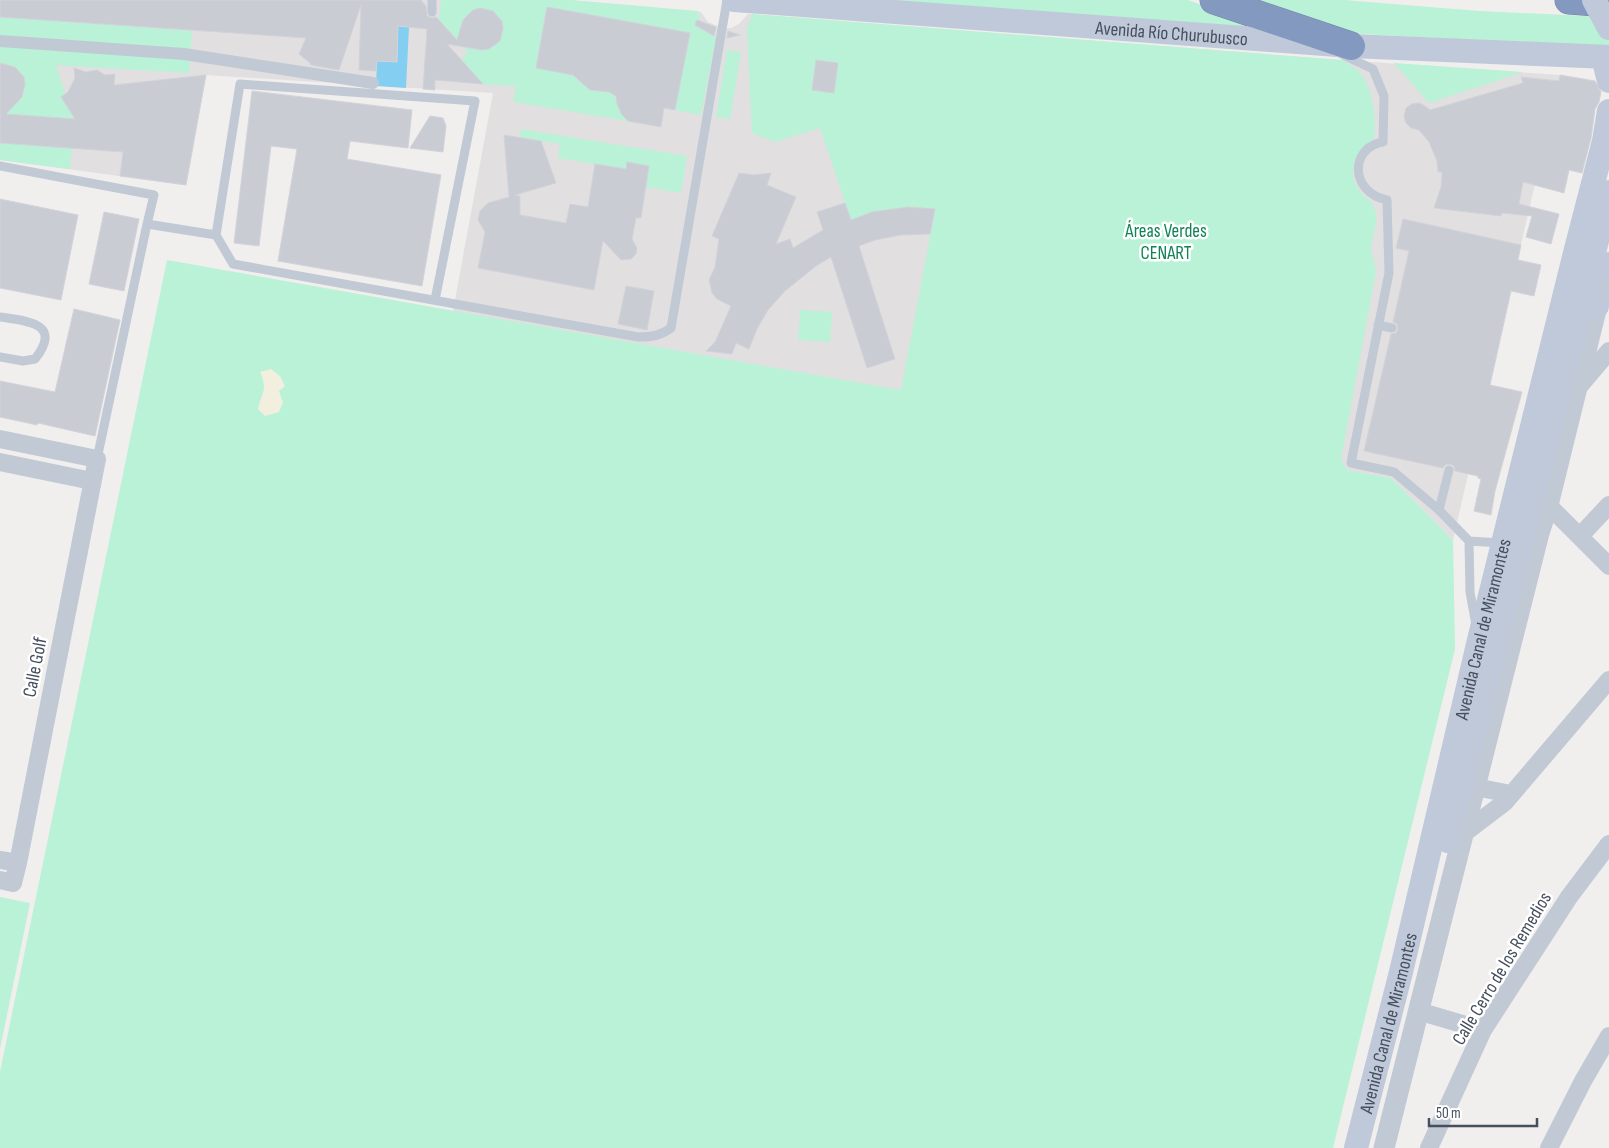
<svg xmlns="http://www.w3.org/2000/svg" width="1609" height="1148" font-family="'Sofia Sans Condensed',sans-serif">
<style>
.education{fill:#e2dfe0}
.green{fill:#b9f2d6}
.sand{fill:#f3efde}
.water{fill:#84cef1}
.building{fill:#caccd4;stroke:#d2d3da}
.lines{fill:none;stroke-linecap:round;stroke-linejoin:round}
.motorway-casing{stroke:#6e84ac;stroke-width:29}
.service{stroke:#c1c9d4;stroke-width:9}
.pedestrian{stroke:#c1c9d4;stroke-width:12}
.minor{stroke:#c1c9d4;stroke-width:18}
.tertiary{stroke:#c1c9d4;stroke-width:21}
.secondary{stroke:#bfc9d9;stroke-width:24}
.motorway{stroke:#8399c0;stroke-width:28}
.secondary-bridge{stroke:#bfc9d9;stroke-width:24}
.labels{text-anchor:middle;stroke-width:5;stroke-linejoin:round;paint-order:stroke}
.street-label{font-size:19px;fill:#454f5d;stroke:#fff}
.park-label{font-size:19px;fill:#118357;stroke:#fff}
</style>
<rect width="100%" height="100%" fill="#f1eeee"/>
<path class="education" d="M0,0H570L701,12L708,22L722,28H731L739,24L748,14L1342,60L1560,75L1453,540L1391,478L453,311L493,93L206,75L186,185L0,160Z"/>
<path class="green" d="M441,0H570L698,11C699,24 705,31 716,37L701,115L675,110L689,34L547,8L536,68L573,75L590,90L609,92L614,95L622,115L628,121L513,102L516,86L483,84L461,59L468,52L439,20Z
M883,0H1188L1273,30Z
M1238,0H1344L1479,11L1609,17V47L1362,34L1318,26Z
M752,14L1342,60C1349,64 1358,69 1363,77C1374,94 1376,120 1374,139C1355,149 1346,171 1359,190C1367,202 1372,197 1376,214C1378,225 1371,237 1371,248C1372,256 1375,264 1376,271L1341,459L1347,470L1391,478L1453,540L1455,649L1333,1148H0V1072L167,260L901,390L935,210C904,207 880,209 851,220L820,128L775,142L752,133L747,28Z
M0,17L192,31L189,73L56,65L73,119L0,114Z
M727,50L741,52L730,119L716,117Z
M1394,63L1523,72L1429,103Z
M521,129L687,156L681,193L646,187L649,166L628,162L626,169L558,158L560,144L520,138Z
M0,143L72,148L70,169L0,160Z
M800,310L832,312L830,342L798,340Z
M0,897L30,903L0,1049Z"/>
<path class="sand" d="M271,369L280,376L285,386L279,391L283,403L279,412L265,416L258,409C262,391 268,391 260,372Z"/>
<path class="water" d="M398,26L409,27L406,88L376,86L377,61L397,62Z"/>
<path class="building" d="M0,0H421L426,6L427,16L432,18L436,17L457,40L463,20L473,10L480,8L493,11L502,21L503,28L500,41L489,49L482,50L447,44L483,84L435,80V90L423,89L427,29L398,26L397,62L377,61L376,71L359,70L361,5L339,70L311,65L310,63L299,54L306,38L0,17Z
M547,7L690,33L675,110L664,108L661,127L628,121L622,115L617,104L616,96L609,92L590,90L573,75L536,68Z
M697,20L716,27L714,36L695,25Z
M728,31L740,35L727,38Z
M816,60L838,63L834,93L812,90Z
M0,63L15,67L24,77L25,84L22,97L6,114L75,119L61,97L68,92L75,78L74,68L86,72L97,70L105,75L115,74L114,85L206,75L186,185L120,176L123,152L0,143Z
M1560,75L1595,81L1601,92L1599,102L1595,109L1591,138L1582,173L1569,170L1564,193L1523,182L1519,204L1559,214L1551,244L1526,237L1532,216L1502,213L1501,216L1434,208L1441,187L1442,172H1438L1437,161L1429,142L1419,130L1411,128L1406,123L1404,117L1406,108L1412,104L1419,103L1425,106L1430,110L1523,83L1521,77L1559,81Z
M252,91L412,110L408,148L350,141L347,159L441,175L422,286L278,261L297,149L271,146L259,246L234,243Z
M430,116L443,118L446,126L443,152L410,148Z
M504,135L541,141L556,183L515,195L520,196V215L566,223L570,204L588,207L595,164L626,169L627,162L649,166L641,218H636L632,239L637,248L636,254L631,259L621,260L603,241L594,290L478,268L485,232L478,220L480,211L488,203L509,197Z
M739,173L754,175L771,173L767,185L796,197L776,244L790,239L793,248L823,230L817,212L845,203L851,220L872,212L908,207L935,209L930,234L901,235L875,240L859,246L895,359L867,368L831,257L816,266L785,291L768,310L757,329L749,349L736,343L732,354L706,351L715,342L731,306L717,299L712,293L709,280L715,267L719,239L712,236Z
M0,199L78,215L61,300L0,288Z
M104,212L139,219L124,291L89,284Z
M1403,219L1521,245L1518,260L1541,265L1534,296L1511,291L1490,385L1522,392L1495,491L1491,515L1474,511L1481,479L1478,478V476L1455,471L1454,466L1450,464L1445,465L1443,468L1364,451L1391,334L1396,333L1398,329L1397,324L1393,322L1409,251L1396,248Z
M626,286L654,291L647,330L618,324Z
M74,309L120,320L95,436L38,423L37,425L0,417V381L55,392Z"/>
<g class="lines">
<defs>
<path id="motorway" d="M1214,0L1351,46
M1569,0L1609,3"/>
</defs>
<use href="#motorway" class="motorway-casing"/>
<path class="service" d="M432,12V0
M1343,55L1373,69L1384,96L1383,142C1350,147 1349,192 1387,200L1389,273L1351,463L1394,472L1439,510
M0,166L154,195L147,224
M216,235L233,264L638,337C651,337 660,336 671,328L727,0
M0,317C27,321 63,323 35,359L23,361L0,357
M1378,325L1392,328
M97,459L147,224L216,235L240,84L475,101L435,300
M1449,470L1439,510L1469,541L1501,543
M1469,541L1470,592L1476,625"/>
<path class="pedestrian" d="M0,41L184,54L373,83"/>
<path class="minor" d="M1577,389L1609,351
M0,439L97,459L18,863L13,883L0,880
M0,462L92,481
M1548,505L1609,566
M1580,536L1609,505
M1475,787L1511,794
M1463,834L1505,802L1609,680
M0,860L18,863
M1418,1011L1483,1030
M1429,1148L1483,1030L1569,897L1609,844
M1549,1148L1583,1081L1609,1036"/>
<path class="tertiary" d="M1384,1148L1539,533L1548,505L1597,306L1609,266"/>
<g class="secondary">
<path id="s1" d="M734,0L1351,46L1609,57"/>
<path d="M1603,57L1609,81"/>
<path d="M1575,260C1581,275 1599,278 1609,264"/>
<path d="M1568,288C1582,280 1597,289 1597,306"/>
<path d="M1448,841L1563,378"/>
<path id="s2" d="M1356,1148L1401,972L1479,640L1575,253L1604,141L1609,111"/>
</g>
<use href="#motorway" class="motorway"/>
<path class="secondary-bridge" d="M1594,0L1609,28
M1563,378L1609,192"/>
</g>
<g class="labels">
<g class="street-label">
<text dy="7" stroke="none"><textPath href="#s1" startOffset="439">Avenida Río Churubusco</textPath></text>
<text dy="7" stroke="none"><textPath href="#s2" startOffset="534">Avenida Canal de Miramontes</textPath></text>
<text transform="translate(34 667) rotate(-79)" y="7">Calle Golf</text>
<text transform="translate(1501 968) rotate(-59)" y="7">Calle Cerro de los Remedios</text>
<text dy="7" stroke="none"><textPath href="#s2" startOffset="129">Avenida Canal de Miramontes</textPath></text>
</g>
<g class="park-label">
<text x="1166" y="237">Áreas Verdes<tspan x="1166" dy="22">CENART</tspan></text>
</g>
</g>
<path d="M1429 1118v8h108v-8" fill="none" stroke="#454f5d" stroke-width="2.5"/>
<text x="1436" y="1118" font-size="15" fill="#454f5d" stroke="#ffffff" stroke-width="4" paint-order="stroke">50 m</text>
</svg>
